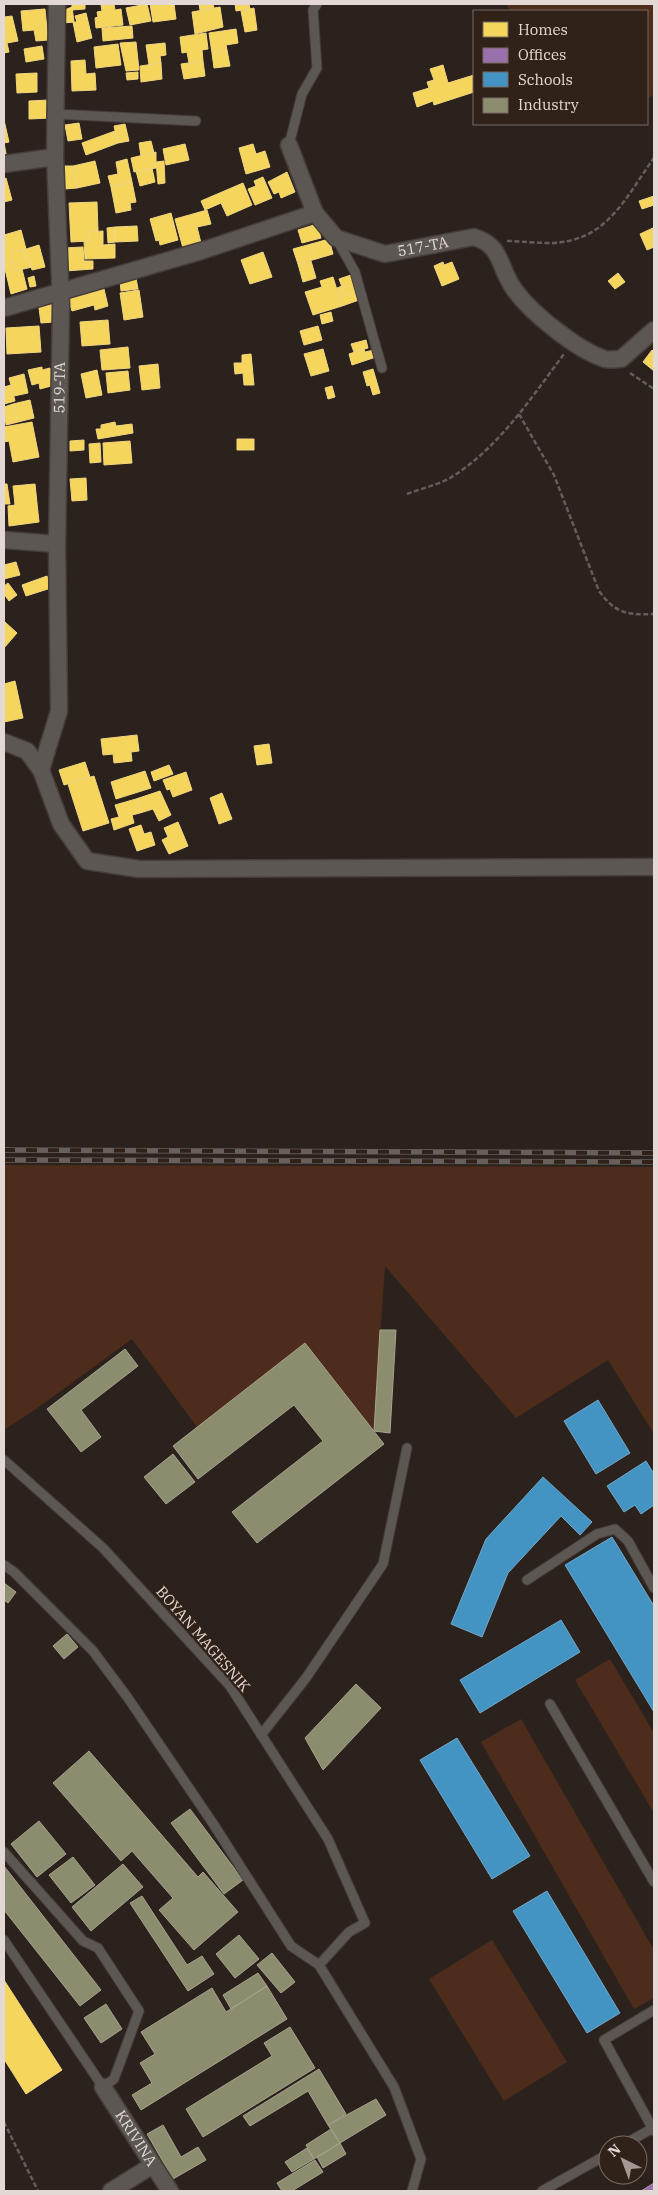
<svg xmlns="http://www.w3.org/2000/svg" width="658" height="2195" font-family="'IBM Plex Serif',serif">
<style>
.green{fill:#4e2c1b}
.homes{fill:#f6d55c;stroke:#f0d680}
.offices{fill:#9970ab;stroke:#af8fb7}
.schools{fill:#4393c3;stroke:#73a8c8}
.industry{fill:#8c8c6e;stroke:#a6a38c}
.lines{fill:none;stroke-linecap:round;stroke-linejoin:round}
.service-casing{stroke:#453d39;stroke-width:11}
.minor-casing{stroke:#453d39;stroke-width:19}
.path{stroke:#645e5b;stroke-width:2.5;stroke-dasharray:5 2.5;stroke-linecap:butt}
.service{stroke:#5d5754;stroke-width:9}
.minor{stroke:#5d5754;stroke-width:16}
.rail-casing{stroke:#67605d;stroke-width:5.5}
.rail{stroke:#302119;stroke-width:4;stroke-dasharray:11;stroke-linecap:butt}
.labels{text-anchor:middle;stroke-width:5;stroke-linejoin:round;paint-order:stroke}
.street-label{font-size:15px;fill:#e3d8d3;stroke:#302119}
</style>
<rect width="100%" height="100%" fill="#2b221e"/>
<path class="green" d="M506,4H654V95L647,98V11H510Z
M4,1165L654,1167V1434L608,1360L516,1418L385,1266L374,1431L305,1343L197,1427L132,1339L36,1409L4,1430Z
M610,1659L654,1733V1813L575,1680Z
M521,1719L654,1950V1998L634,2009L481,1742Z
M492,1940L567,2062L504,2101L429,1979Z"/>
<path class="homes" d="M72,4H85V9L72,10Z
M114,4L115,10L121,9L123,25L96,28L95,18L98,17L97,12L102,11L101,5Z
M147,4L151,21L130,25L126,8Z
M150,4H174L176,19L153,22Z
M199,4H213L214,8L200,10Z
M235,4H249L250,9L236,11Z
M72,7L74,22L63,23L62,11Z
M220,7L223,27L195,34L192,12Z
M254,8L257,30L245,32L241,11Z
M45,9L48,40L36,41L34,30L23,31L21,11Z
M86,13L92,38L77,42L73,22H77L75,16Z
M12,16L18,41L7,43L9,52L4,53V17Z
M132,26L133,38L103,41L102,28Z
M236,29L238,43L226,45L227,50L212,53L209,33Z
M206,33L208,49L202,50L203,61L189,63L187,52L182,53L180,37Z
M136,42L139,70L126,71L120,43Z
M165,43L166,55L160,56L161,63L149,65L146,45Z
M118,44L121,65L96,68L94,47Z
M42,46L44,59L26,62L24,49Z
M227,50L230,66L214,68L212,53Z
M85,60L86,74L95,73L96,90L72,91L71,61Z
M203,61L205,76L184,79L181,64Z
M161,63L162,79L141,82L140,66Z
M443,65L448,83L474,75V92L434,105L433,101L417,107L413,93L429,88L427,82L434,80L430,69Z
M138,72V79L127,80L126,73Z
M37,73V92L17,93L16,74Z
M49,100L50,118L29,119V101Z
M4,120L9,142L4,143Z
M79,123L82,139L68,141L65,125Z
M125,124L129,141L118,143L114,126Z
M115,131L118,143L86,155L82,143Z
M151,141L154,153L141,156L139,143Z
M4,143L7,159H4Z
M185,144L189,160L166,165L163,149Z
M253,144L256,154L265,151L270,167L246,174L239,148Z
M156,152V168L134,172L131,158Z
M127,159L132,182L111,187L108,176L118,174L116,162Z
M95,161L100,183L77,188L73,166Z
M164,161L165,183L158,184L156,162Z
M64,166H73L77,188L65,189Z
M152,168L155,182L140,186L136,171Z
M287,172L295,192L281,198L279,192L274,194L268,182Z
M263,177L272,198L255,205L248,189L256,186L254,181Z
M6,178L12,200L4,202V179Z
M132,182L136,202L130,203L131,210L116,213L111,187Z
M243,183L252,205L227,216L221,203L205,210L201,201Z
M654,196V205L642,209L639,201Z
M97,202L98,231L88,232L89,241L71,242L69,203Z
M207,210L211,224L197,227L201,243L183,248L175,219Z
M171,213L178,240L160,245L159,240L156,241L150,219Z
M317,224L321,238L302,243L298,230Z
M137,226L138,241L115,242V227Z
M115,227V242L108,243L107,228Z
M653,228L654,247L647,250L640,234Z
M21,230L26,249L11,253L13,263L4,265V235Z
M103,231V245L115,244V258L85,259L84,241H89L88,232Z
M329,239L333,254L316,259L311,244Z
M311,244L316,259L298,264L293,249Z
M39,245L45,267L32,270L29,258L25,259L23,250Z
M83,247L84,261H93V269L65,271L64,248Z
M23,250L25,259L29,258L32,267L15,271L11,253Z
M263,252L272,277L250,284L241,260Z
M311,261L316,278L303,282L298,264Z
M443,262L444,265L452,262L459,279L442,286L434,266Z
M13,263L15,271L22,269L27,289L11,294L4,265Z
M618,273L625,282L615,289L608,281Z
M351,275L357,291L345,295L339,279Z
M34,276L36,286L30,287L28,278Z
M333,277L342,306L313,315L305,292L322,287L320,281Z
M136,278L138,289L121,291L120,281Z
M342,286L345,295L357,291L359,300L342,306L337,288Z
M104,289L108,306L95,310L94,305L72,311L68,299Z
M139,290L143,317L124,320L120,293Z
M53,304L54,322L41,323L39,308Z
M331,312L333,321L322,324L320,315Z
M108,320L110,344L82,346L80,322Z
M39,326L41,352L7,354L6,328Z
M318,326L322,340L304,345L300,331Z
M366,340L368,348L354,352L351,344Z
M128,347L130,368L102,370L100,350Z
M323,349L329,371L311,376L304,354Z
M364,349L367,360L352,365L349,354Z
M374,350L376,357L367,360L365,352Z
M652,350L654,352V371L643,362Z
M251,354L254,385H244L243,373L235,374L234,363H242V355Z
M158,364L160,388L142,390L139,366Z
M42,367V370L50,368L55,385L40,389L39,383L32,385L28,370Z
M373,369L380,393L373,395L370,385L367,386L363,372Z
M97,370L102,395L86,398L81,374Z
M128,371L130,390L108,393L106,373Z
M24,374L28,393L14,396L9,378Z
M11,385L15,401L4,404V387Z
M332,386L335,397L328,399L325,388Z
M30,400L34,418L18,422L13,404Z
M13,404L18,422L6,425L4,407Z
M32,422L39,457L13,462L9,441L4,442V427Z
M115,422L116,426L132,424L133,433L98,439L96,429H101V425Z
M237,439H254V450H237Z
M84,440V450L70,451V441Z
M130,441L132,463L104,465L103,443Z
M100,443L101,462L90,463L89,444Z
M86,478L87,500L72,501L70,479Z
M4,484H7L10,504H4Z
M35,484L39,522L9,526L8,506L15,505L13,486Z
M16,562L20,575L4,579V565Z
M47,576L51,588L26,596L22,585Z
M8,583L17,595L9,601L4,594V586Z
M5,622L17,633L4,648V623Z
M15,681L23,718L4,722V684Z
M137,735L139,751L131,752L132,761L114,763L113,754L103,755L101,739Z
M269,744L272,763L257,765L254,746Z
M85,762L90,777L64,785L59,770Z
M169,765L173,774L154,781L151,772Z
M145,771L151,788L116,799L111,782Z
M186,772L192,790L173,797L170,789L167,790L163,780Z
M94,776L109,823L83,831L68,784Z
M160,791L171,815L159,821L153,809L140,813L136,799Z
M222,793L232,819L219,824L210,798Z
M136,799L140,813L132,815L134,823L114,830L111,819L119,817L115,805Z
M178,822L188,846L169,854L162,840L168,837L164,828Z
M141,825L144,834L151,832L155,845L137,851L129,829Z
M4,1980L62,2070L26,2094L4,2059Z"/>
<path class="offices" d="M654,2183V2191H641Z"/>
<path class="schools" d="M598,1400L630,1453L596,1474L564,1421Z
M646,1461L654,1474V1505L641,1514L635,1505L624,1512L607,1486Z
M543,1477L592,1522L580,1535L561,1516L508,1573L482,1637L451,1624L486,1539Z
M612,1537L654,1606V1712L565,1565Z
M561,1620L580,1652L480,1713L460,1680Z
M457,1738L530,1856L492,1879L420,1760Z
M547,1891L620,2013L587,2033L513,1911Z"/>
<path class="industry" d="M380,1330H396L390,1433L374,1431Z
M305,1343L384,1444L257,1543L232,1512L323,1441L294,1405L198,1479L173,1446Z
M125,1349L138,1366L81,1410L101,1437L81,1452L47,1409Z
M173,1454L195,1482L166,1504L144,1477Z
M4,1583L16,1592L8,1603L4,1600Z
M67,1634L78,1647L64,1659L53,1646Z
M356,1684L381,1708L323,1770L305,1738Z
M89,1751L198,1877L203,1872L238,1912L194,1950L159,1910L173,1898L132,1851L121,1861L53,1783Z
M190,1809L243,1880L224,1894L171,1823Z
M39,1821L66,1854L37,1877L11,1844Z
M73,1857L95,1885L71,1903L49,1875Z
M123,1864L143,1887L91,1931L72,1907Z
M4,1866L101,1990L80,2006L4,1910Z
M142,1896L187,1965L202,1956L214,1974L188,1991L130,1903Z
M239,1935L259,1959L235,1978L216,1954Z
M272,1953L295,1982L281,1993L257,1965Z
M258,1973L267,1986L231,2009L223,1995Z
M267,1986L287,2019L141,2110L132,2095L152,2083L140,2063L155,2054L141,2032L212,1988L226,2012Z
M106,2004L122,2029L101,2043L84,2018Z
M290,2027L315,2068L203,2137L186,2109L272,2056L264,2043Z
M319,2069L346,2114L328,2125L308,2091L250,2126L243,2116Z
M376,2099L386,2115L340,2143L328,2125Z
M163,2125L181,2157L198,2147L206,2160L173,2179L147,2134Z
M331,2129L340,2143L314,2159L306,2145Z
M340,2143L346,2154L323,2168L317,2157Z
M307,2148L314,2159L292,2172L285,2162Z
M315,2160L323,2172L292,2191H282L277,2183Z"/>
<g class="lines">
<defs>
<path id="service" d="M55,114L196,121
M289,145L302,94L317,68L313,10L317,4
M337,240L355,272L382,368
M4,1460L103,1548L230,1686L328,1839L365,1923L349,1932L319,1965L394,2087L421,2159L412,2191
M4,1565L14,1572L93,1651L128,1698L214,1825L291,1946L319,1965
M527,1580L597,1534L615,1529L628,1541L654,1588
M550,1704L654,1882
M261,1735L306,1678L383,1564L407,1448
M4,1852L83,1941L98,1948L139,2011L114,2079L103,2087L4,1940
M654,2010L604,2040L654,2131
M623,2145L653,2128
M542,2191L608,2154"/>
<g id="minor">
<path d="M289,145L315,213"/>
<path d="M4,164L55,157"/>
<path id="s1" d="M4,308L201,251L315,213L336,238L385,254L474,237C502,246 498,264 512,286C528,311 577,350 605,359C610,360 616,359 621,359L654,330"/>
<path d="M4,540L57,544"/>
<path d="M4,742L27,751L41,770L61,824L87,861L139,869L654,867"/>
<path id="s2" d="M41,770L59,711L57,544L61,306L55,157L57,4"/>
<path id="s3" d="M103,2087L170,2191"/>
<path d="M111,2191L153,2165"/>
</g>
</defs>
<use href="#service" class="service-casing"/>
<use href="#minor" class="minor-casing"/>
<path class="path" d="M507,241C527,241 552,246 572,240C613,230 631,189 654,158
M630,373L654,389
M519,414L554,475L599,591C616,614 627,615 654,614
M407,494C420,489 437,485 450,478C498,449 531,398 564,354
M4,2122L38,2191"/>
<use href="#service" class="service"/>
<use href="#minor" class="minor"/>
<defs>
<path id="rail" d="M4,1150L654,1153
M4,1160L654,1162"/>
</defs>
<use href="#rail" class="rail-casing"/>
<use href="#rail" class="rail"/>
</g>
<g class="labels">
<g class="street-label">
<text dy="5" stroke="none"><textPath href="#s1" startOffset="448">517-ТА</textPath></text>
<text dy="5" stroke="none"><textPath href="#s2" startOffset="385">519-ТА</textPath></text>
<text transform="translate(203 1639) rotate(49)" y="5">BOYAN MAGESNIK</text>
<text dy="5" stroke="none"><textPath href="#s3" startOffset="61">KRIVINA</textPath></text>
</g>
</g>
<rect width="658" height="2195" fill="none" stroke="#e3d8d3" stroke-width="10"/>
<rect x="473" y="10" width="175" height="115" fill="#302119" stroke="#786a63"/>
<rect x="483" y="22" width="25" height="15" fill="#f6d55c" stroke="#786a63"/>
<text x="518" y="35" font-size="15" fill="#e3d8d3">Homes</text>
<rect x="483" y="48" width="25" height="15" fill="#9970ab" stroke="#786a63"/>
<text x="518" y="60" font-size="15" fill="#e3d8d3">Offices</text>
<rect x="483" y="72" width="25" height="15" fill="#4393c3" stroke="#786a63"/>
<text x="518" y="85" font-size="15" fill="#e3d8d3">Schools</text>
<rect x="483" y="98" width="25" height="15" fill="#8c8c6e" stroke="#786a63"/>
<text x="518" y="110" font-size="15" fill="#e3d8d3">Industry</text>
<g transform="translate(623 2160) rotate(318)"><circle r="24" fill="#302119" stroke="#786a63"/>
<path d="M0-4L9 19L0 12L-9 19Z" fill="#a39894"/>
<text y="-8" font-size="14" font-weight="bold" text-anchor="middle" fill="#e3d8d3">N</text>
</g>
</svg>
